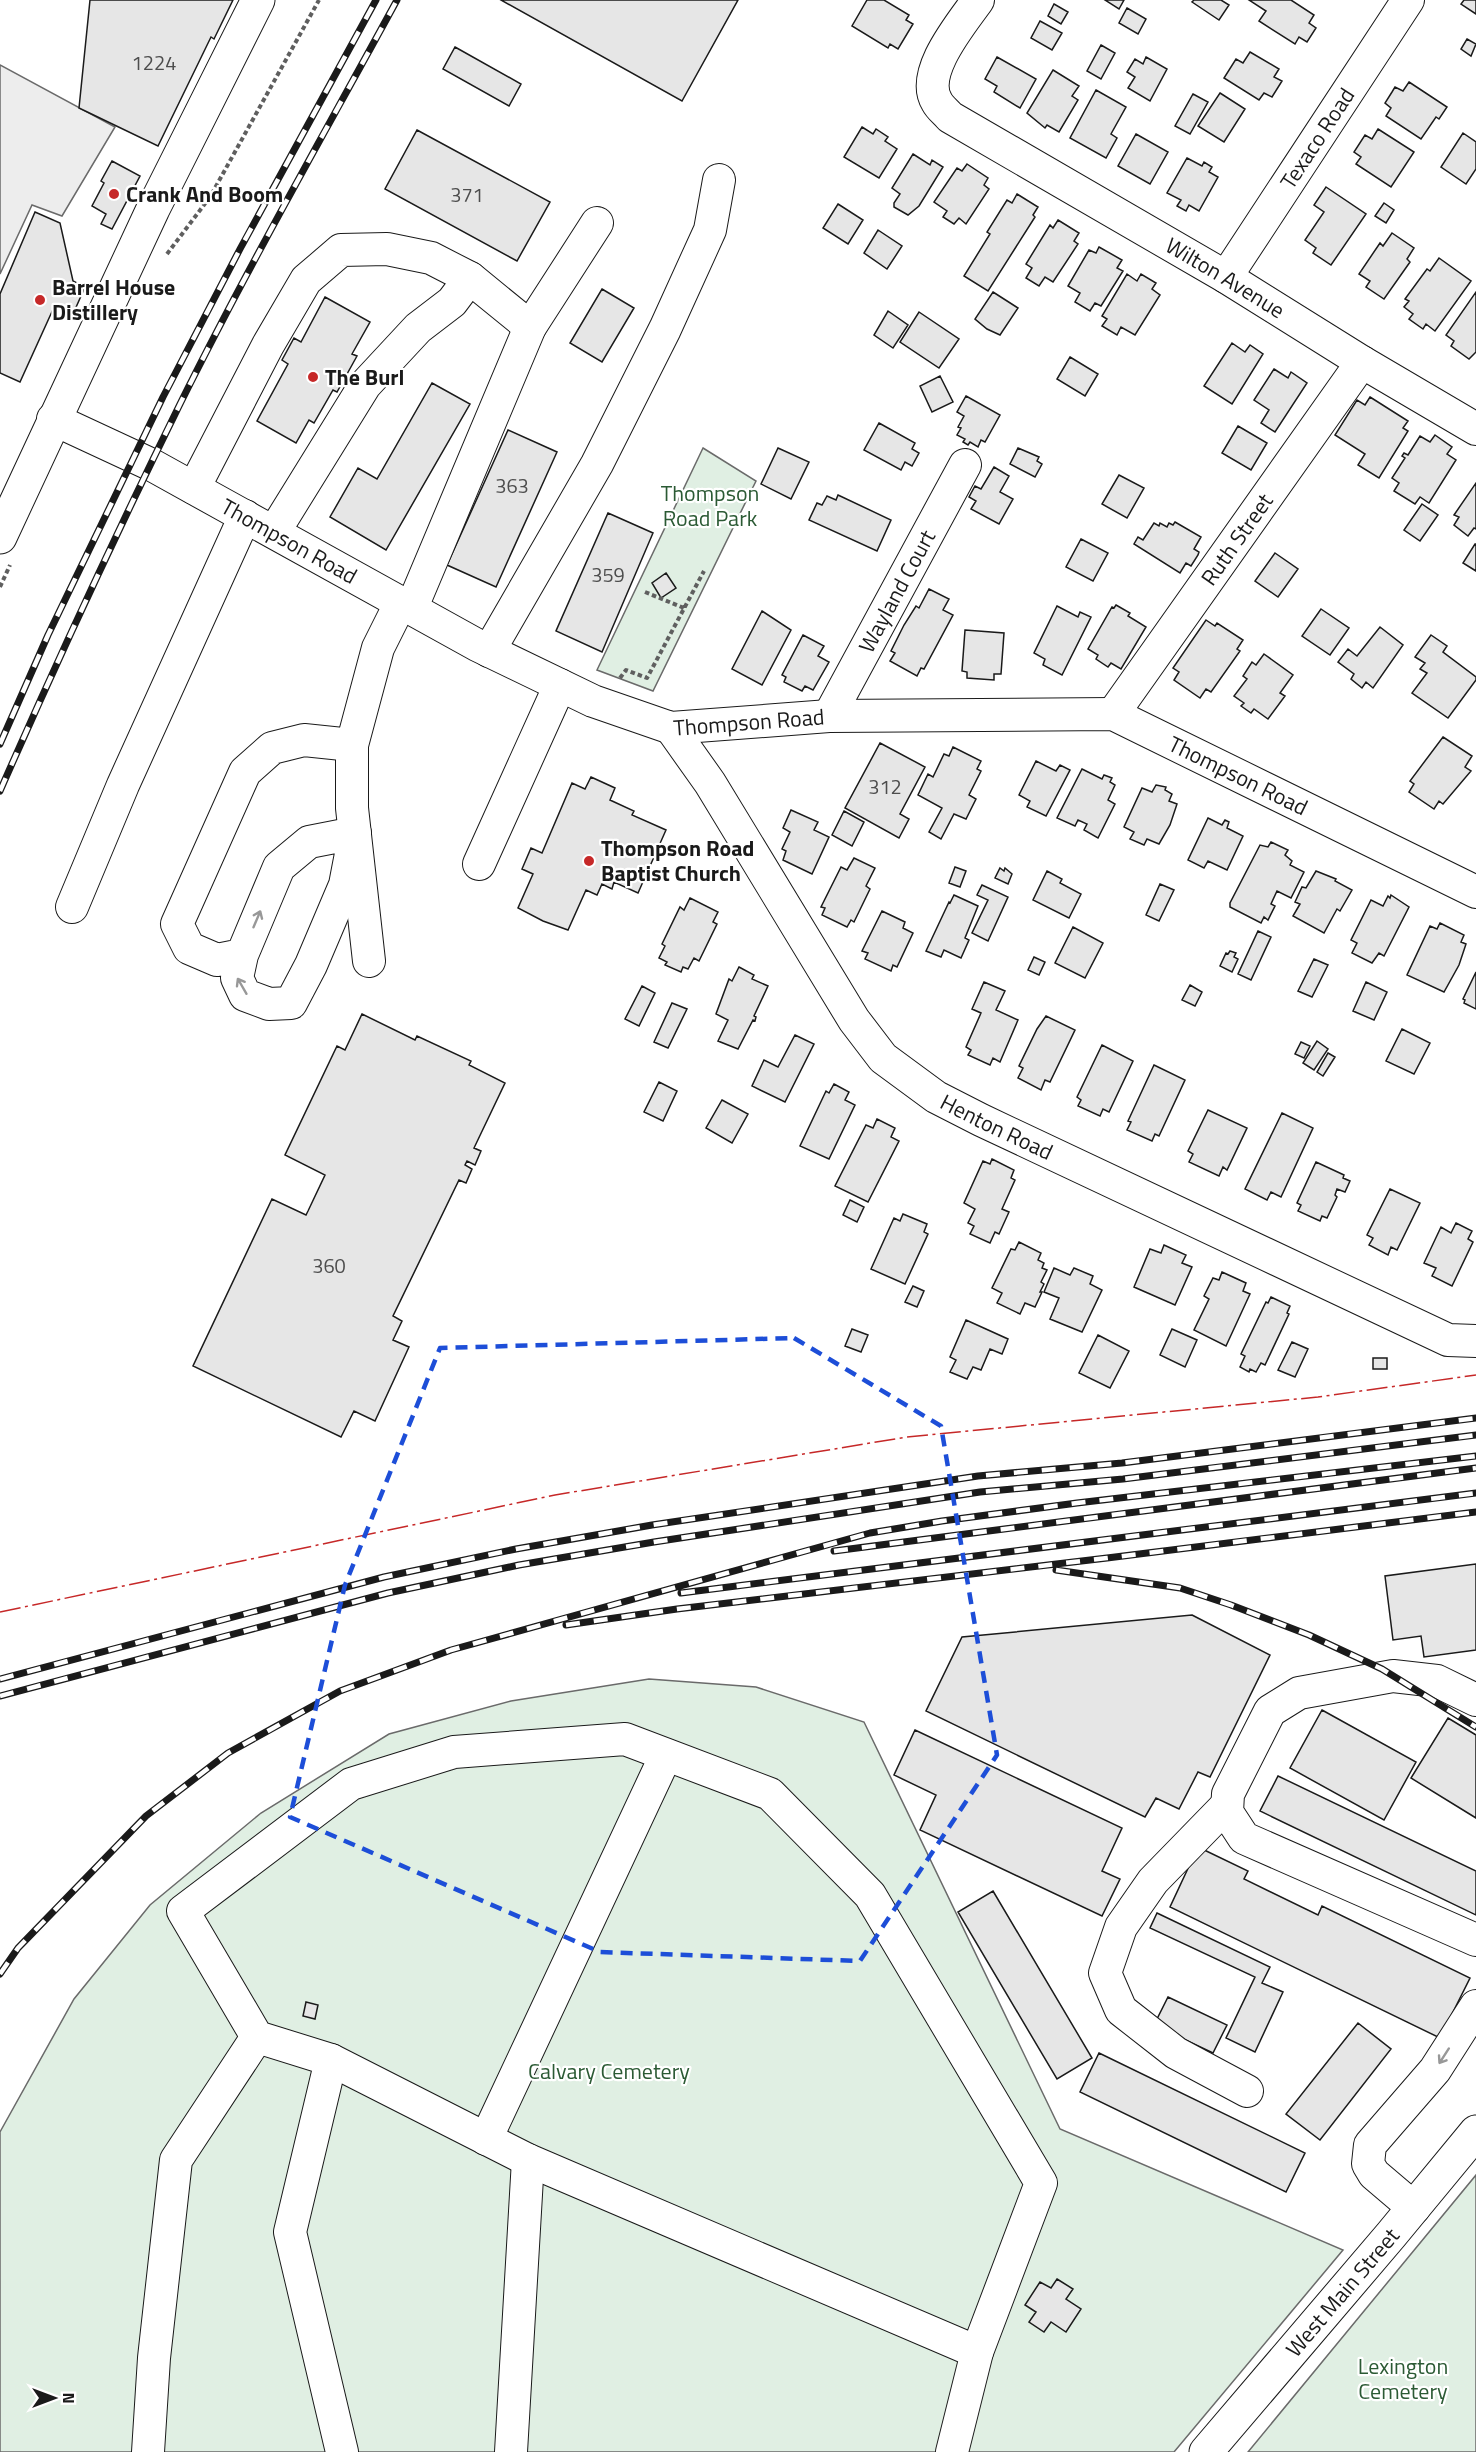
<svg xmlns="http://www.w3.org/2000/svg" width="1476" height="2452" font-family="'Titillium Web',sans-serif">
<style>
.green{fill:#e0efe3;stroke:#6a6a6a;stroke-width:1.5}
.parking{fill:#ededed;stroke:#6a6a6a;stroke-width:1.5}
.building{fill:#e6e6e6;stroke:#1a1a1a;stroke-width:1.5}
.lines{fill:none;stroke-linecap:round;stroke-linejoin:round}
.minor-casing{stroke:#1a1a1a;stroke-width:34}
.major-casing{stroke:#1a1a1a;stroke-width:35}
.path{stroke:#5f5f5f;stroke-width:4;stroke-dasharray:4.5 3;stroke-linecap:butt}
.minor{stroke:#fff;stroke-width:32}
.major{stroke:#fff;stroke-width:33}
.rail-casing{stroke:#1a1a1a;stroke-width:7}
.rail{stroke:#fff;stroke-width:4.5;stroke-dasharray:14;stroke-linecap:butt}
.power{stroke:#c62828;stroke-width:1.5;stroke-dasharray:21 4.5 3 4.5;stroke-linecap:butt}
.oneway{stroke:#989898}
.marked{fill:none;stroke:#1d4ed8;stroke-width:4.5;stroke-dasharray:12 8;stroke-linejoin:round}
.poi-dot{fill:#c62828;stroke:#fff;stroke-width:2}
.labels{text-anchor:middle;stroke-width:4.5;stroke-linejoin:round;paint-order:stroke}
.number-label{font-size:20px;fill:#4d4d4d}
.street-label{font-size:22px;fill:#1a1a1a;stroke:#fff}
.poi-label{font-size:22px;font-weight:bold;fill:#1a1a1a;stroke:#fff;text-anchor:start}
.park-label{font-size:22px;fill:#2b5a34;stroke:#fff}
</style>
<rect width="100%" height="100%" fill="#fff"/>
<path class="green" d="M703,448L756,481L653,691L597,670Z
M649,1679L756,1687L864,1722L1060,2129L1343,2250L1174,2452H0V2132L74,1999L150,1905L261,1813L389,1734L511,1701Z
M1476,2175V2452H1248Z"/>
<path class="parking" d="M0,65L115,127L62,216L32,205L0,274Z"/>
<path class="building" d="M90,0H233L214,39L211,37L158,146L79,108Z
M501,0H738L682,101Z
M867,0H884L909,15L906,20L913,24L898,49L890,44L888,48L852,26Z
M1105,0H1124L1119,9Z
M1194,0H1221L1229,5L1219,20L1192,2Z
M1249,0H1291L1314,15L1309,23L1316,28L1307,42L1299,37L1295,44L1259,21L1266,11Z
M1464,0H1476V14L1461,4Z
M1054,4L1068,12L1061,24L1048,16Z
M1127,8L1146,19L1138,34L1119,23Z
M1040,21L1062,33L1052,50L1031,38Z
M1467,39L1476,44L1471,56L1461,49Z
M1101,45L1115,53L1101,79L1087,71Z
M455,47L521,84L509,106L443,69Z
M1250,52L1279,69L1274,77L1282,81L1272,97L1264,93L1259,100L1224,78L1236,59L1243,63Z
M997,57L1036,79L1020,108L994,92L997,86L985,79Z
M1146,57L1167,69L1150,101L1128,88L1135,77L1127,72L1135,59L1143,64Z
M1053,70L1079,86L1072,96L1078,100L1059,132L1047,125L1045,128L1027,113Z
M1409,82L1447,107L1439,119L1436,117L1421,139L1386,116L1391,108L1385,103L1392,92L1395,87L1403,91Z
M1096,90L1126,107L1111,134L1117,138L1106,158L1070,138Z
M1220,93L1245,109L1224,142L1198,126Z
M1193,94L1208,102L1190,134L1175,126Z
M862,127L873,134L876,129L888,137L885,141L897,149L879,178L844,157Z
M1378,129L1414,152L1391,187L1356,164L1361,157L1354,152L1365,135L1372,139Z
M417,130L550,202L517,261L385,189Z
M1463,133L1476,142V169L1466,184L1441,167Z
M1136,134L1168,152L1150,184L1118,166Z
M913,154L930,165L932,160L943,167L919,206L908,215L894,207V203L900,194L892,188Z
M1187,158L1202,166L1204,162L1212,167L1209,172L1218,177L1199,211L1189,205L1186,211L1177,206L1181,200L1167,193Z
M112,161L140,176L112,229L101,224L106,214L92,206L104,183L101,181Z
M967,164L988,178L984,185L989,189L966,224L959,218L954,224L943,217L947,211L934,202L957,168L962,171Z
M1326,187L1366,214L1331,265L1313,253L1316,248L1305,240L1324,212L1314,205Z
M1017,194L1038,207L1033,215L1035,217L988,291L964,276L990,234L987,232L1007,200L1012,203Z
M1384,203L1394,210L1386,223L1375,216Z
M838,204L863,220L848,244L823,228Z
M35,212L60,223L73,281L85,287L73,314L55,305L20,382L0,373V294Z
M1058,220L1079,233L1074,241L1078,244L1053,282L1045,277L1039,286L1026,278L1032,268L1026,264L1050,225L1053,228Z
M878,230L902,246L887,269L864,253Z
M1392,233L1414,248L1407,259L1410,262L1384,299L1366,287L1370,281L1359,274L1380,243L1383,246Z
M1099,247L1122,260L1117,268L1123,271L1101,306L1095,303L1090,311L1075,302L1080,293L1068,286L1089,250L1096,253Z
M1439,258L1471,281L1435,331L1426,324L1423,329L1409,319L1413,314L1404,307L1409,301L1405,299L1427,269L1430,271Z
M1127,274L1137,281L1141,274L1156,283L1152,289L1160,295L1135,335L1121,327L1117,335L1102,326L1107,319L1102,316Z
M602,289L634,308L602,362L570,343Z
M993,292L1018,308L1000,335L987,329L975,319Z
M1476,292V352L1469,359L1451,346L1454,341L1446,335Z
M325,297L370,322L352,354L357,356L337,392L333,390L314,423L309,420L296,443L257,421L288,364L282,360L294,338L301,342Z
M888,311L908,325L893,348L874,335Z
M919,312L959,339L939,368L900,342Z
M1232,343L1245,352L1250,345L1263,354L1232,404L1204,386Z
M1070,357L1098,374L1085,396L1057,379Z
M1274,369L1288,378L1291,372L1307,383L1275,432L1261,423L1269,410L1254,400Z
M940,376L953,402L932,412L920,386Z
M432,383L470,404L386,550L330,517L358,468L377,479Z
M966,396L1000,415L985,442L981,440L978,447L970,442L968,445L963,442L965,439L957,435L961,428L958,427L964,416L957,412Z
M1370,397L1408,421L1403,428L1408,431L1379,478L1358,465L1365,454L1335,435L1357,400L1365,405Z
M879,423L915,443L912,449L919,453L912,466L905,462L901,470L864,450Z
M1238,426L1267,443L1251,470L1222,453Z
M508,430L557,452L496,587L447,565Z
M1435,435L1452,447L1447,454L1456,460L1429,503L1420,497L1415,504L1394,491L1399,483L1392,478L1405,458L1402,456L1404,453L1408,455L1420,436L1430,442Z
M778,448L809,462L791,499L761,484Z
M1018,448L1039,457L1037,461L1042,464L1035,477L1010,464Z
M994,467L1009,476L1000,492L1013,499L999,524L971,509L976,501L969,497L975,486L981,489Z
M1119,475L1144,488L1127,518L1102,504Z
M1476,483V529L1474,528L1468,536L1454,525L1459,517L1454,515Z
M838,495L891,520L877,551L809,520L817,503L822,505L827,496L836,500Z
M1422,504L1438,515L1420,541L1404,530Z
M608,513L653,533L602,652L556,631Z
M1175,522L1201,537L1194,549L1199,552L1198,555L1191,566L1186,563L1180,573L1134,544L1138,537L1143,540L1154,523L1159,526L1160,523L1167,527L1169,523L1173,525Z
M1081,539L1108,553L1093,581L1066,567Z
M1475,544H1476V571L1463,563Z
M1275,553L1298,569L1278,597L1255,581Z
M666,573L676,588L661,598L652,583Z
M929,589L949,599L943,610L953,615L924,669L921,668L917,676L890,661L895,653L891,651L904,625L916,606L919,608Z
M1116,605L1130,613L1128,616L1146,627L1121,669L1111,663L1108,667L1096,659L1098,655L1088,649L1112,607L1114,608Z
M1057,606L1078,617L1080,612L1091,617L1062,675L1043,665L1045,659L1034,653Z
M1321,609L1349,628L1330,655L1302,636Z
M762,611L791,630L762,685L732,669Z
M1206,620L1215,626L1217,623L1243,640L1237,649L1240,651L1211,692L1206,689L1200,698L1174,680L1179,672L1173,668Z
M1380,627L1403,645L1373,688L1366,682L1362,688L1351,679L1354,674L1338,662L1348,649L1357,656Z
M965,630L1004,633L1001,674H994V680L967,678V672L962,671Z
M803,635L824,646L818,656L829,662L813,690L805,686L802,691L784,682L786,677L782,675Z
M1431,635L1447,646L1443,652L1476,677V680L1448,718L1412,693L1427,673L1420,669L1425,663L1415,657Z
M1264,654L1293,675L1280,693L1285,696L1268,719L1254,709L1251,713L1241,706L1244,703L1234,696L1247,679L1243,676L1252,662L1256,665Z
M1443,737L1472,756L1465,767L1471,771L1443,804L1439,801L1434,809L1409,792L1414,784L1410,781Z
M880,743L925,767L900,814L909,819L899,838L845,808Z
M953,747L981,761L977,769L981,771L969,795L976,799L966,819L954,814L941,839L929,832L942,808L918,795L928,774L933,777L944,754L949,756Z
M1036,761L1056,771L1060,765L1070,770L1046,816L1027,807L1030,801L1019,795Z
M1082,769L1102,779L1104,775L1112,778L1110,782L1115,785L1108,800L1115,804L1098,838L1084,830L1087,824L1078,820L1075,826L1057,818Z
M591,777L615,788L610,800L634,811L632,815L666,830L638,893L614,882L612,889L602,884L597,895L586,890L568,930L543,921L518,908L533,874L522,869L531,848L542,853L572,783L585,789Z
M1156,785L1166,787L1165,790L1172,794L1169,801L1177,804L1170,825L1159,844L1147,839L1144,845L1130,839L1134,832L1124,827L1142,788L1152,792Z
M791,810L818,822L814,830L829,837L812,874L783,860L786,851L782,849L790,832L783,828Z
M844,811L864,822L852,846L832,835Z
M1208,818L1222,825L1225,820L1229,822L1227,828L1243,836L1227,870L1208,861L1204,868L1188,860Z
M1271,842L1288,850L1285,855L1292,861L1290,865L1304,872L1291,898L1277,891L1271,904L1275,906L1268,920L1264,917L1261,923L1230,907V903L1260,845L1268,847Z
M854,858L875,868L866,886L870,889L854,922L851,920L847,927L822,915L825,908L821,907L841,867L847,870Z
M955,867L966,871L960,887L949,883Z
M1000,868L1004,871L1005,868L1012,874L1008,884L995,878Z
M1047,871L1062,879L1060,883L1081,894L1069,918L1033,900Z
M1316,871L1336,879L1335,881L1352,890L1340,911L1337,909L1324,933L1293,916L1300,904L1295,902L1302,887L1306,888Z
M1160,884L1174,890L1159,921L1146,915Z
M982,885L1008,897L988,941L972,933L988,900L977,895Z
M954,895L978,906L965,938L969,940L961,958L944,950L941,957L926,951L949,902L950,903Z
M1391,895L1409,907L1384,956L1379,953L1372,963L1352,953L1357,943L1351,940L1371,900L1383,906L1388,896L1390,898Z
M690,898L718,912L713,922L717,924L699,961L694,958L688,969L683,967L681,972L665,965L667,962L659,958L665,946L662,944L680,907L684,910Z
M882,911L905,922L903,928L913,933L897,967L893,965L891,971L865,959L868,953L862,951Z
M1440,923L1464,935L1461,942L1466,944L1459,965L1444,992L1407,975L1430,926L1437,929Z
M1073,927L1103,943L1085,978L1055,963Z
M1258,931L1271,937L1251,980L1238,974Z
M1230,951L1236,953L1234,957L1238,959L1232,972L1220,966L1226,953L1228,954Z
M1034,957L1045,962L1039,975L1028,970Z
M1314,959L1328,965L1312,997L1298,991Z
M739,967L754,975L752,979L768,986L754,1016L756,1017L755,1021L753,1020L738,1049L718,1041L728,1020L716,1014L729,979L732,981Z
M1476,972V1009L1464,1003L1465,1000L1463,999Z
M984,982L1005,991L996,1010L1018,1020L1000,1062L993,1058L990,1065L968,1055L971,1050L966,1047L981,1013L972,1009Z
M1366,982L1387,992L1374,1020L1353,1011Z
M1190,985L1202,992L1195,1006L1182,1000Z
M642,986L655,993L639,1026L625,1019Z
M672,1003L687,1009L668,1048L654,1042Z
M362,1014L415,1040L417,1036L471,1061L469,1065L505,1083L474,1148L481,1151L475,1165L467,1161L465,1165L472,1169L466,1183L459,1180L393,1316L402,1321L393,1340L409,1347L375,1421L354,1411L341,1437L193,1366L272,1199L306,1215L308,1211L325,1175L285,1155L337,1046L345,1050Z
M1046,1016L1075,1030L1050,1082L1045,1080L1041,1090L1018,1078L1023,1068L1019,1066L1037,1029Z
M1402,1029L1430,1043L1414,1074L1386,1061Z
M795,1035L814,1044L785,1102L752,1086L764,1060L778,1067Z
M1317,1041L1328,1049L1314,1070L1303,1063Z
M1301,1042L1310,1046L1304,1058L1295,1054Z
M1102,1045L1133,1061L1109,1112L1103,1109L1100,1116L1078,1106L1081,1100L1077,1097Z
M1328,1053L1335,1057L1323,1076L1317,1072Z
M1154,1065L1185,1080L1159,1136L1155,1134L1152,1141L1127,1130L1131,1122L1128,1121Z
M659,1082L677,1091L663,1121L644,1112Z
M834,1084L849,1092L845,1100L855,1105L829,1159L800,1146L826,1091L829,1093Z
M722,1100L748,1114L732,1143L706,1128Z
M1208,1110L1247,1128L1227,1170L1223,1167L1219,1176L1189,1162L1193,1154L1188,1151Z
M1282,1113L1313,1128L1281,1197L1271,1192L1267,1200L1245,1189Z
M877,1119L895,1128L891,1137L899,1141L868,1202L835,1186L866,1125L873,1128Z
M992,1159L1014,1170L1011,1178L1015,1180L1002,1209L1009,1212L999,1234L995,1232L990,1243L970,1234L974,1226L968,1223L975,1209L964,1203L983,1161L990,1164Z
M1316,1162L1344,1175L1343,1178L1350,1181L1345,1192L1337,1189L1335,1195L1337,1197L1327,1218L1322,1216L1320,1221L1298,1211L1301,1205L1297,1203Z
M1390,1189L1420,1203L1397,1250L1391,1247L1388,1255L1369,1245L1373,1238L1367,1235Z
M850,1200L864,1207L857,1222L843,1215Z
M903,1214L927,1224L924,1232L928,1234L905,1284L871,1269L894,1218L900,1221Z
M1456,1223L1472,1231L1468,1239L1473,1242L1452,1286L1432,1276L1436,1268L1424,1263L1441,1227L1451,1233Z
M1019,1242L1041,1253L1038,1260L1044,1263L1042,1268L1047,1270L1041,1282L1044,1284L1040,1292H1042L1035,1307L1025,1303L1020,1314L997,1303L1002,1293L992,1288L1011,1249L1015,1250Z
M1164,1245L1186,1255L1182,1263L1192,1267L1175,1305L1134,1287L1150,1249L1161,1253Z
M1054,1268L1070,1275L1074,1268L1093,1276L1090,1284L1102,1290L1082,1332L1050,1319L1059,1298L1044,1292Z
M1222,1272L1246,1283L1243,1291L1250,1294L1226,1346L1194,1330L1209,1299L1204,1296L1213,1278L1219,1280Z
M913,1286L924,1291L917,1307L905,1302Z
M1271,1297L1290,1306L1287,1313L1289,1314L1265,1365L1261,1363L1256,1372L1250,1369L1249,1372L1240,1367L1245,1356L1241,1354L1266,1302L1268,1303Z
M966,1320L1008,1339L1002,1354L990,1349L981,1370L973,1367L967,1379L950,1372L956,1360L950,1357Z
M852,1329L868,1335L861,1352L845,1346Z
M1172,1329L1197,1340L1185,1367L1160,1355Z
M1098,1335L1129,1351L1110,1388L1079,1373Z
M1292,1342L1308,1349L1295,1377L1278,1370Z
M1373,1358H1387V1369H1373Z
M1476,1564V1650L1424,1657L1421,1636L1393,1640L1385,1576Z
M1192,1615L1270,1655L1210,1777L1198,1772L1179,1809L1156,1798L1145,1817L926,1711L962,1637Z
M1322,1710L1416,1762L1384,1820L1290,1768Z
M1448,1718L1476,1735V1818L1411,1778Z
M915,1730L1122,1828L1102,1871L1120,1879L1102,1916L920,1830L936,1795L894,1775Z
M1278,1776L1476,1871V1915L1260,1811Z
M1198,1847L1248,1871L1244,1879L1318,1915L1322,1906L1470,1978L1440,2038L1170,1907Z
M993,1891L1092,2058L1057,2079L958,1912Z
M1157,1913L1270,1967L1262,1983L1283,1992L1255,2052L1226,2038L1255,1977L1150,1928Z
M1168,1997L1227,2025L1213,2053L1154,2025Z
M306,2002L318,2005L315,2019L303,2016Z
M1358,2023L1391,2049L1320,2140L1286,2114Z
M1099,2053L1305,2153L1286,2192L1080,2092Z
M1057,2279L1073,2289L1066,2299L1081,2309L1066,2332L1051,2322L1044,2332L1029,2322L1036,2312L1025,2305L1040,2282L1051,2288Z"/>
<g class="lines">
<defs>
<g id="minor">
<path id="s1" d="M978,0C962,23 919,73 937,102C940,108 946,112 950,117L1226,277L1362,362L1476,429"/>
<path id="s2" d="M1226,277L1408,0"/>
<path id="s3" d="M53,419L152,465L477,645L593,701L671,728L829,716L1113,714L1476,892"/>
<path d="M194,488L268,345L306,280L341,250L387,249L431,258L470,278L530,327"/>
<path d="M274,532L365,385L418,328L452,302L470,278"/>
<path d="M412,607L530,327L597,223"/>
<path d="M489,651L597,464L665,329L710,230L719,180"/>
<path id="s4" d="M1113,714L1362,362"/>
<path id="s5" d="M829,716L965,465"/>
<path id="s6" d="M671,728L710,783L854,1020L883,1058L936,1097L981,1120L1448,1340L1476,1341"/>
<path d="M479,864L560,685"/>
<path d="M72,907L123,785L245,516"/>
<path d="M242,955L237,978L245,995L269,1004L291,1003L311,965L345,885L355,833L309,842L279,867L242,955L217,960L189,948L177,924L245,772L272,748L304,740L352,745"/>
<path d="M369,961L352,808V745L378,648L401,602"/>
<path d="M1476,1700L1437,1681L1393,1676L1299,1693L1270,1711L1228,1794L1227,1812L1244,1838L1476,1940"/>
<path d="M625,1739L770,1794L870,1895L1041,2183L977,2352L528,2160L331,2060L257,2037L183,1911L351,1784L454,1752Z"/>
<path d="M1227,1805L1153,1881L1121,1927L1105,1973L1121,2010L1176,2053L1247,2091"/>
<path d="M331,2060L290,2232L342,2452"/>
<path d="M486,2139L666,1755"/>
<path d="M1414,2208L1374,2174L1368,2164L1370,2145L1435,2070L1476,2006"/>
<path d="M148,2452L154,2358L176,2160L257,2037"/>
<path d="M511,2452L528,2160"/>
<path d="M952,2452L977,2352"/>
</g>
<g id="major">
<path d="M0,537L153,209L258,0"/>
<path id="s7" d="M1206,2452L1391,2235L1476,2132"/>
</g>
</defs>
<use href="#minor" class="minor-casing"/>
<use href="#major" class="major-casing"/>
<path class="path" d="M167,254L210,197L319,0
M0,587L10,565
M645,592L684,608
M620,678L626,670L647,678L704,571"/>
<use href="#minor" class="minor"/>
<use href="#major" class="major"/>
<defs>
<path id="rail" d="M0,744L48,635L163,397L240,249L376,0
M0,791C57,661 117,532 180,404C248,267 324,134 397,0
M834,1551L1476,1468
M1056,1570L1180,1588L1231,1605L1309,1635L1382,1669L1476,1727
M681,1593L1476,1493
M566,1625L677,1609L1107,1558L1476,1512
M0,1679L384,1577L516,1549L652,1525L978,1476L1122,1463L1476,1418
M0,1696L388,1593L519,1565L654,1542L980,1492L1123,1479L1476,1435
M0,1974L18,1948L146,1816L228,1753L340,1691L451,1650L870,1533L942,1521L1077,1503L1476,1456"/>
</defs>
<use href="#rail" class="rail-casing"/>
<use href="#rail" class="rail"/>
<path class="power" d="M0,1612L555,1495L907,1437L1318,1397L1476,1375"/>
</g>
<defs><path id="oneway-shaft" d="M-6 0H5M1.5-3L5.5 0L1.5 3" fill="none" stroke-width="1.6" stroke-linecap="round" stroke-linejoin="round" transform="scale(1.5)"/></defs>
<g class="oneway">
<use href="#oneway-shaft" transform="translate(257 919) rotate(-67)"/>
<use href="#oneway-shaft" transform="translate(242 986) rotate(-120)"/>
<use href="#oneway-shaft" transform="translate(1444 2056) rotate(123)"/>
</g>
<path class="marked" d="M794,1338L941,1426L997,1755L860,1961L600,1952L290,1817L345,1585L440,1348Z"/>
<g class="poi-dot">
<circle cx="114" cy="194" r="6"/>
<circle cx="40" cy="300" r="6"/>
<circle cx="313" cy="377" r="6"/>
<circle cx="589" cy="861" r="6"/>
</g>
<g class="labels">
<g class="number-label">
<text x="154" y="70">1224</text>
<text x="467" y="202">371</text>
<text x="512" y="493">363</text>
<text x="608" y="582">359</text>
<text x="885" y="794">312</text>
<text x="329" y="1273">360</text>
</g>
<g class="street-label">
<text dy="8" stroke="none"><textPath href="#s2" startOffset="166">Texaco Road</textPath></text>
<text dy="8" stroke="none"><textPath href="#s1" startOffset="454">Wilton Avenue</textPath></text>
<text dy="8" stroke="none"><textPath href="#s4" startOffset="214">Ruth Street</textPath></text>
<text dy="8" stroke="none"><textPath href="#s3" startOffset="266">Thompson Road</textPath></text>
<text dy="8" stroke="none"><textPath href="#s5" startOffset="142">Wayland Court</textPath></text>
<text dy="8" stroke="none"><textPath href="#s3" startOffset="770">Thompson Road</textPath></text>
<text dy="8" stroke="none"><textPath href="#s3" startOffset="1274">Thompson Road</textPath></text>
<text dy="8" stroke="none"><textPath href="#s6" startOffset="526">Henton Road</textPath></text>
<text dy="8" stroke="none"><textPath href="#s7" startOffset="210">West Main Street</textPath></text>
</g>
<g class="poi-label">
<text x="126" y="202">Crank And Boom</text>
<text x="52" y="295">Barrel House<tspan x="52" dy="25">Distillery</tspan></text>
<text x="325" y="385">The Burl</text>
<text x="601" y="856">Thompson Road<tspan x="601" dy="25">Baptist Church</tspan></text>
</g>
<g class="park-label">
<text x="710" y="501">Thompson<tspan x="710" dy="25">Road Park</tspan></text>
<text x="609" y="2079">Calvary Cemetery</text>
<text x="1403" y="2374">Lexington<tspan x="1403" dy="25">Cemetery</tspan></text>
</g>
</g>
<g transform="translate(54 2398) rotate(90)" stroke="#ffffff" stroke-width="4.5" paint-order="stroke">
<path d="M0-4.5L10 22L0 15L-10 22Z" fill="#1a1a1a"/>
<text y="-9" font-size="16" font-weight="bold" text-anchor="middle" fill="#1a1a1a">N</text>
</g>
</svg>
